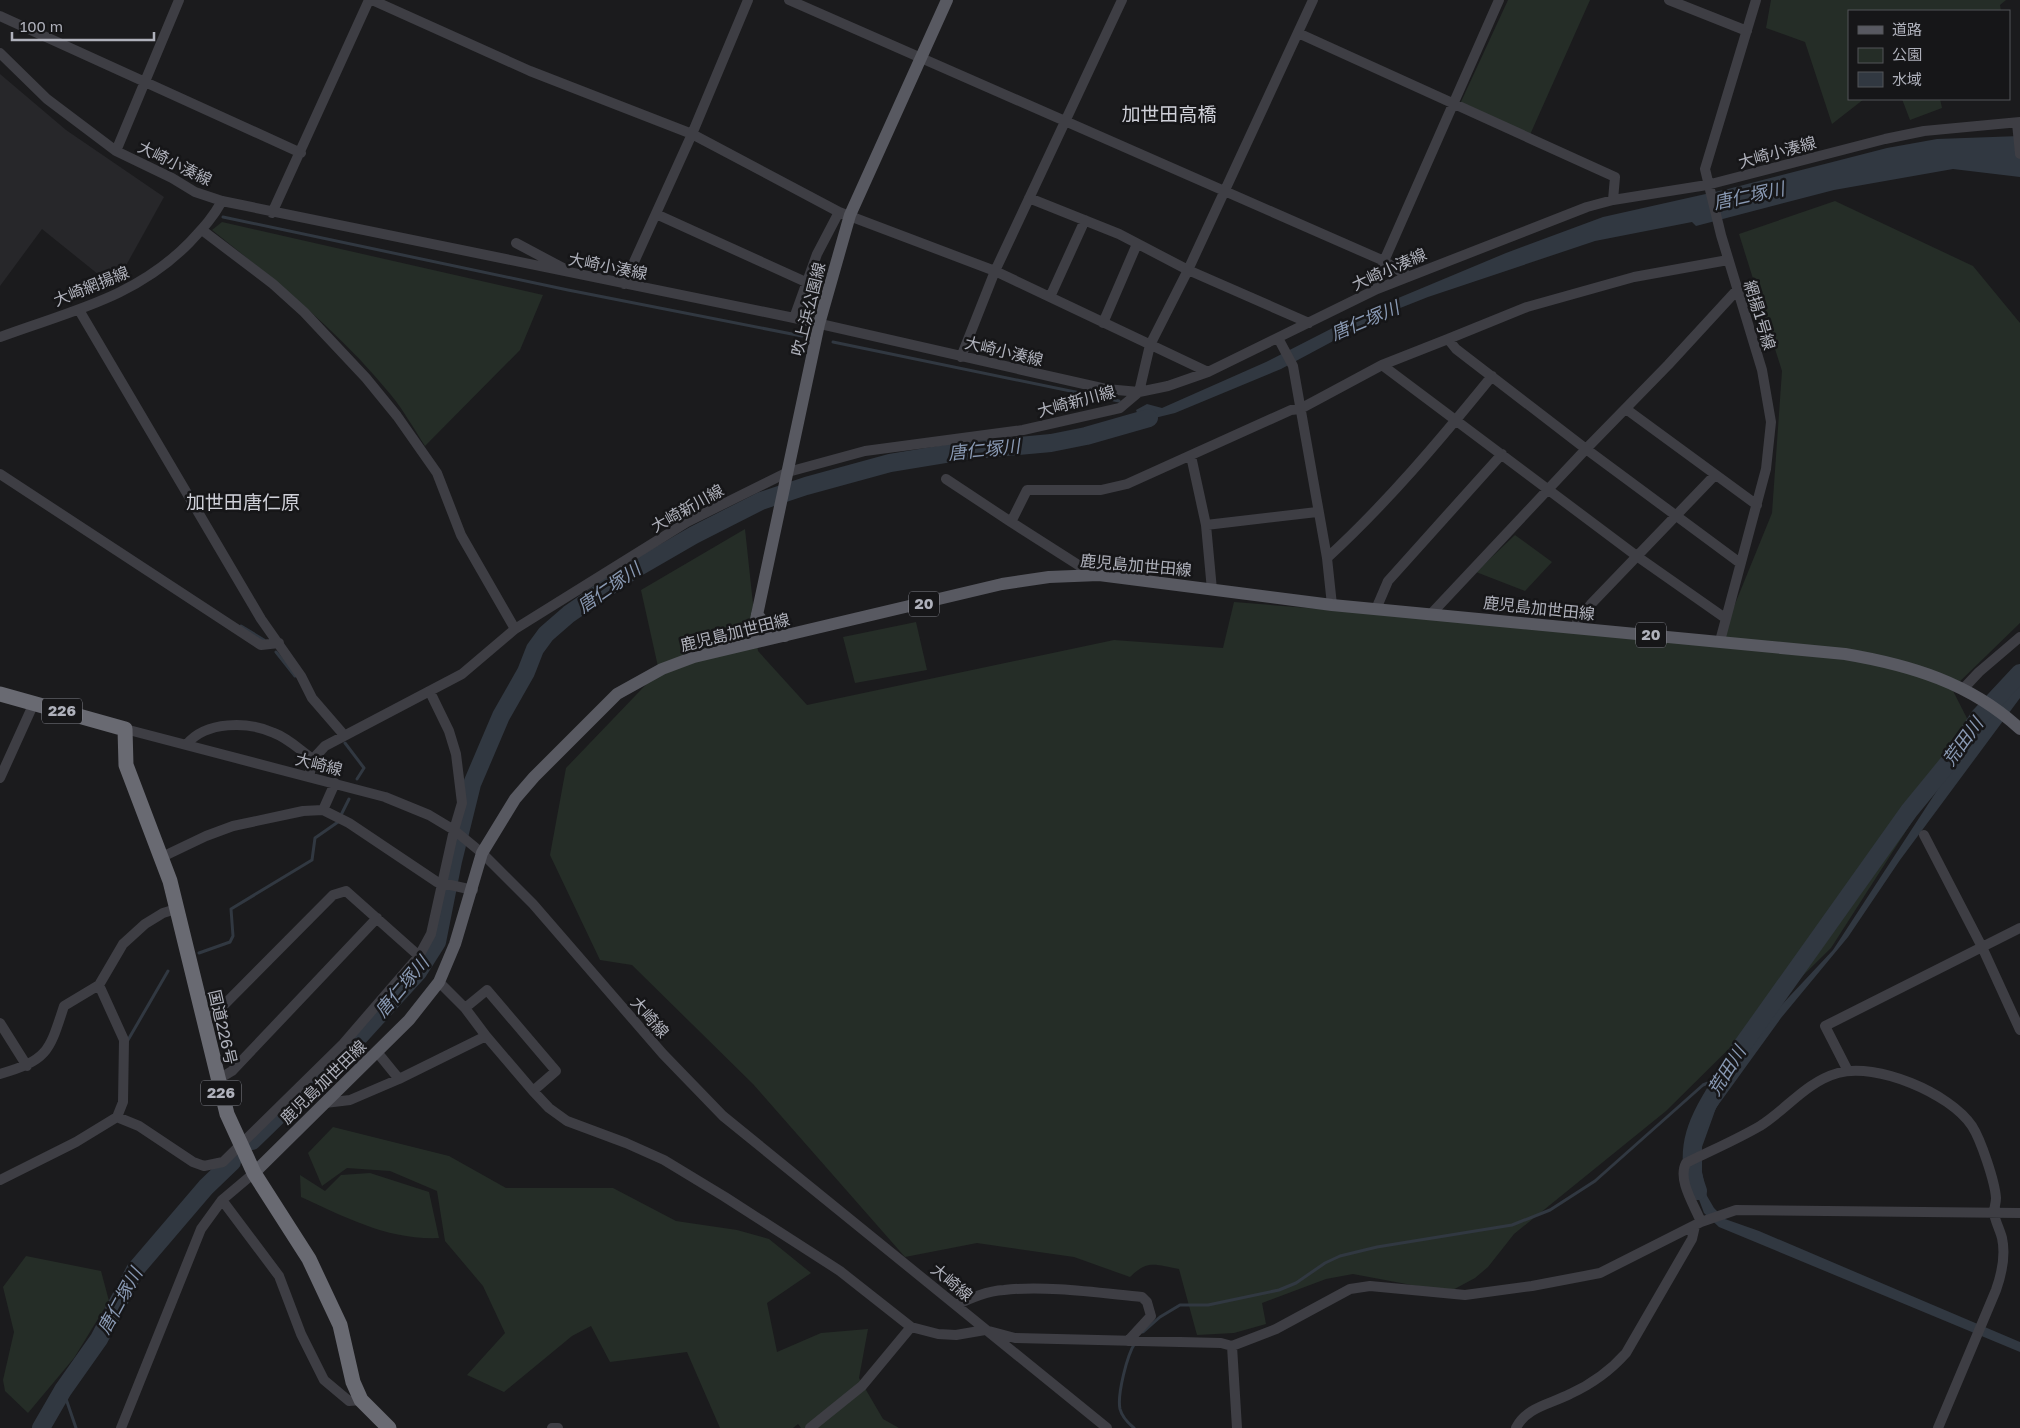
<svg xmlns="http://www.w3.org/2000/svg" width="2020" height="1428" font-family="'Golos Text','Noto Sans JP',sans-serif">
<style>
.built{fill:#27272a}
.green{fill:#252d27}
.water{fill:#313841}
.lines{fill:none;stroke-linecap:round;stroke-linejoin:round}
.stream{stroke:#313841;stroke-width:3}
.river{stroke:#313841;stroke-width:18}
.minor{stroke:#3e3e44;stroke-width:10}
.major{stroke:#585961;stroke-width:12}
.highway{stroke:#696a72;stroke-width:15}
.labels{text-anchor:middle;stroke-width:5;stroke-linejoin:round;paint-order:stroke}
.shield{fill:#161618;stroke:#81828a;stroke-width:1}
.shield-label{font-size:15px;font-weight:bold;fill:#afb1bb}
.street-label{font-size:16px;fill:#afb1bb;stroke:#161618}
.water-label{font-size:18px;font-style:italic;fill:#8999b3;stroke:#161618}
.quarter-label{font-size:19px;fill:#cfd0d8;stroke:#161618}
</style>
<rect width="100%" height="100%" fill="#1b1b1d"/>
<path class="built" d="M0,74L66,130L164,197L114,287L42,229L0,286Z"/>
<path class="green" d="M1508,0H1590L1529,137L1460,104Z
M1771,0H2006L2000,5L2001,11H1849V99H1864L1832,124L1805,42L1766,28Z
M1902,99H1940L1942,108L1910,120Z
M1835,201L1973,266L2020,323V623L1952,689L1972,728L1831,948L1666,1111L1514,1234L1488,1267L1475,1278L1449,1292L1353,1274L1326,1279L1262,1303L1266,1324L1234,1333L1197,1335L1179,1269C1156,1265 1148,1259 1130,1277L1074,1257L977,1243L905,1257L753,1084L632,965L600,960L550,855L566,768L659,671L641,590L745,529L758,651L807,705L1114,640L1223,648L1234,602L1720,641L1772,513L1782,371L1739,234Z
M222,222L543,295L520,350L425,446C414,429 404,411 391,395C339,331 276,281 212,230Z
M1515,535L1552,562L1525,591L1476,572Z
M916,622L927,670L855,683L843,637Z
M333,1127L449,1156L506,1188H613L676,1221L737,1230L769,1239L811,1273L767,1303L777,1352L821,1333L868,1329L859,1378L883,1419L899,1428H801L798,1424L793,1428H720L687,1352L610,1362L591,1326L572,1336L504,1392L467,1375L505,1333L483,1286L445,1241L437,1191L390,1171L347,1168L322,1186L308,1153Z
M370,1173L429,1192L439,1238C388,1240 347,1218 301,1197L300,1175L325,1191L341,1175Z
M26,1256L101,1271L109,1301L74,1358L28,1413L5,1391L3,1380L14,1332L3,1287Z"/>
<path class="water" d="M2020,136V177L1953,169L1834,190L1696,226L1692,222L1595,241L1428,297L1380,316L1281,369L1175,413L1126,425L1138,415L1136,410L1147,404L1162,408L1266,362L1360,314L1506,253L1603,217L1728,189L1887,148L1937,139Z
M2020,664V698L1900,860L1848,937L1781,1018L1716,1108L1702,1147V1173L1707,1196L1714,1208L1725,1219L1759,1231L2020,1342V1352L1719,1227L1704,1213L1691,1178L1694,1146L1712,1102L1774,1013L1833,950L1970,740L2000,687Z"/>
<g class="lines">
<path class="stream" d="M223,217L568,290L802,336
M833,342L1119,401
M241,626L264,640
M276,652L295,676
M345,743L364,768L357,779
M341,815L349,799
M199,953L230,942L233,936L231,909L312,860L315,838L338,822
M128,1040L168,971
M1143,1332L1160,1317L1180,1305H1208L1279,1290L1296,1283L1325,1263L1340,1256L1377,1247L1512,1225L1550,1210L1595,1181L1703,1085L1725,1076
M63,1390L76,1428
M1134,1428C1128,1423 1122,1417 1120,1409C1117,1395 1127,1355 1135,1343"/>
<path class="river" d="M252,1141L358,1038L418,972L437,942L453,861L472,784L501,716L526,672L535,649L546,634L569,614L630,572L694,535L761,501L806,486L890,463L963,451L1051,443L1086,436L1149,418
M1698,1191C1676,1132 1716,1099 1739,1050L1909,811L1949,762L1979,717L2020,673
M41,1428L63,1390L99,1339L135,1270L206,1187L232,1162"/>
<path class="minor" d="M372,0L530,71L692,134L839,212L995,271L1208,372
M789,0L1384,261L1408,276
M1669,0L1747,31
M0,16L301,153
M1298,33L1615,177L1613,200
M0,53L47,99L116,151L172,178L195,192L222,201L794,318L1106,389L1139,392L1168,386L1208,372L1377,289L1587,207L1613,200L1707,185L1885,139L1924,131L2020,122
M2017,123L2020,154
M116,151L179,0
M1029,198L1119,234L1188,270L1309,323
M272,213L369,0
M656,214L808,283
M202,230L273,284L304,312L366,378L397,416L437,473L461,535L515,629
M516,243L563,268
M624,284L692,134L748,0
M1377,289L1384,261L1499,0
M1050,297L1085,220
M79,310L261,619L301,676L312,698L344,735
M794,318L817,254L839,212
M1103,323L1137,244
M0,337C70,311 135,298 189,243C203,228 212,219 222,201
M1278,338L1293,366L1327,558L1332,605
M1448,339L1527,307L1634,277L1728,260
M961,357L995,271L1122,0
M1382,365L1448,339L1456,349L1586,449L1740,563
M1626,409L1757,505
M1191,456L1206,525L1212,590
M0,474L261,645L279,643
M946,479L1011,522
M1206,525L1317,512
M1327,558C1387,503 1440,440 1492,376
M1089,575L1083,568L1011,522L1027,490H1101L1127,484L1291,410L1300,409L1382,365L1638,557L1725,618
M1376,609L1388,581L1502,454
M1431,614L1586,449L1668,365L1737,290
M1577,629V622L1591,604L1715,475
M1720,641L1766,469L1771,422L1762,370L1721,235L1705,169L1756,0
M1963,689L1979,672L2020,637
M125,729L385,797L429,815L454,830L482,853L533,904L663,1054L723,1116L1107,1428
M187,744C206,721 248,721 274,733C288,738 301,751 313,759
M309,777L313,759L325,746L462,674L515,629L687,522L788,472L865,451L1023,430L1120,408L1139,392L1150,345L1188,270L1313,0
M0,778L34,703
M323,810L335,783
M1924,835L1982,947L2020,1030
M162,857L206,836L233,826L303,811L323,810L349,823L437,882L473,890
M439,982L465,1008L486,1036L533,1091L549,1108L567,1121L626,1143L664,1160L725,1197L840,1271L911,1327L938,1334L956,1335L985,1330L1015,1338L1221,1343L1232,1346L1276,1329L1350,1289L1370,1286L1465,1295L1532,1286L1600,1273L1701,1222L1736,1210L2020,1213
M465,1008L487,990L556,1071L533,1091
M203,1020L215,1014L333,895L346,891L419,956
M0,1023L27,1066
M377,1052L399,1079L486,1036
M1848,1071L1825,1026L2020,928
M0,1074C48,1060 49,1052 64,1006L99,985L123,944L145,924L163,913L176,909
M217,1080L232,1071L377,918
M325,1103L350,1100L399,1079
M117,1117L139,1126L193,1162L204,1166L223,1162L343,1044L419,956L431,934L454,830L462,803L456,754L449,731L430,692
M0,1180L76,1142L117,1117L123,1102L124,1040L99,985
M222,1200L279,1276L301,1334L324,1380L349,1401L361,1400
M1701,1222C1695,1206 1677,1180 1686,1163C1710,1151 1736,1140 1760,1126C1787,1109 1806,1082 1838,1073C1876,1062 1950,1093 1972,1126C1981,1140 1995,1182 1996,1198C1996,1203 1994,1208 1994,1213C1995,1221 2000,1230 2002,1238C2006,1256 2002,1273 1996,1290L1938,1428
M956,1305C971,1298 987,1291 1004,1290C1045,1285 1100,1293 1142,1297L1147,1302L1151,1316L1128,1341
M1232,1346L1237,1428
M121,1428L201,1229L222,1200L254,1173
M552,1428H558
M810,1428L862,1386L911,1327
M1516,1428C1526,1407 1551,1404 1570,1394C1592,1384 1610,1371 1626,1353L1692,1239L1695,1226"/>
<path class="major" d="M757,614L769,629L785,636
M751,643L819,324L850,215L947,0
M254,1173L409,1020L439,982L455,944L482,853L515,799L534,777L617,694L662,669L694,657L1002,584L1049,577L1099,575L1332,605L1845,654C1910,665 1971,683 2020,729"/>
<path class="highway" d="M0,694L125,729L126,765L170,881L227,1114L254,1173L309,1259L332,1308L340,1325L353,1382L361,1400L389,1428"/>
</g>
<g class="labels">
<g class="shield">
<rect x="909" y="591.5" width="30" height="25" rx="4"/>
<rect x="1636" y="622.5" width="30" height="25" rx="4"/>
<rect x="42" y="698.5" width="40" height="25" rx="4"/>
<rect x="201" y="1080.5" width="40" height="25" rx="4"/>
</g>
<g class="shield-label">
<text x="924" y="609">20</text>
<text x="1651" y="640">20</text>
<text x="62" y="716">226</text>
<text x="221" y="1098">226</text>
</g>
<g class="street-label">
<text transform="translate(1777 152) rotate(-15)" y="6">大崎小湊線</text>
<text transform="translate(175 163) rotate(26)" y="6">大崎小湊線</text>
<text transform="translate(608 266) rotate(11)" y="6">大崎小湊線</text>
<text transform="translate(1389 269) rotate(-24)" y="6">大崎小湊線</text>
<text transform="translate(91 286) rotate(-22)" y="6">大崎網揚線</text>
<text transform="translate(808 309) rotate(-76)" y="6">吹上浜公園線</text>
<text transform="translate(1760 315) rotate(73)" y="6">網揚1号線</text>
<text transform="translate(1004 351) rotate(13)" y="6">大崎小湊線</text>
<text transform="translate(1076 401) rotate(-15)" y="6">大崎新川線</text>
<text transform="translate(687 508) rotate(-29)" y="6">大崎新川線</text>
<text transform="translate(1136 565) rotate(5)" y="6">鹿児島加世田線</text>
<text transform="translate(1539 608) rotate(6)" y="6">鹿児島加世田線</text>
<text transform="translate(735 632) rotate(-14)" y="6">鹿児島加世田線</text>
<text transform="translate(319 764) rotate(14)" y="6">大崎線</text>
<text transform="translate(650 1017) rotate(49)" y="6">大崎線</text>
<text transform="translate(223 1027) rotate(77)" y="6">国道226号</text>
<text transform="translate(323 1082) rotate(-44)" y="6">鹿児島加世田線</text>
<text transform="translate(952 1282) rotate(40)" y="6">大崎線</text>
</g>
<g class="water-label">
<text transform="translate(1749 196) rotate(-12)" y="6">唐仁塚川</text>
<text transform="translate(1365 321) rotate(-23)" y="6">唐仁塚川</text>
<text transform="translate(984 450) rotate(-6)" y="6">唐仁塚川</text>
<text transform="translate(609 588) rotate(-35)" y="6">唐仁塚川</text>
<text transform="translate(1963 742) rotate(-54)" y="6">荒田川</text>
<text transform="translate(402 987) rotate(-50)" y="6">唐仁塚川</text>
<text transform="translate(1727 1071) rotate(-58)" y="6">荒田川</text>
<text transform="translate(120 1301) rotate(-61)" y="6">唐仁塚川</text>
</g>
<g class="quarter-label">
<text x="1169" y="121">加世田高橋</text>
<text x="243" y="509">加世田唐仁原</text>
</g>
</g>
<rect x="1848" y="10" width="162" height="90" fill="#161618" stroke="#535459"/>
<rect x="1858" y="26" width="25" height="8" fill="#585961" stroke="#535459"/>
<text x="1892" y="35" font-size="15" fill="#afb1bb">道路</text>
<rect x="1858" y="48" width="25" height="15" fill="#252d27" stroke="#535459"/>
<text x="1892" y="60" font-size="15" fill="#afb1bb">公園</text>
<rect x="1858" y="72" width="25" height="15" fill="#313841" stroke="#535459"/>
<text x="1892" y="85" font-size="15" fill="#afb1bb">水域</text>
<path d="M12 32v8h142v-8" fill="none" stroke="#afb1bb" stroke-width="2.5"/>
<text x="20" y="32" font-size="15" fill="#afb1bb" stroke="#161618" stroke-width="4" paint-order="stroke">100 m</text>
</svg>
